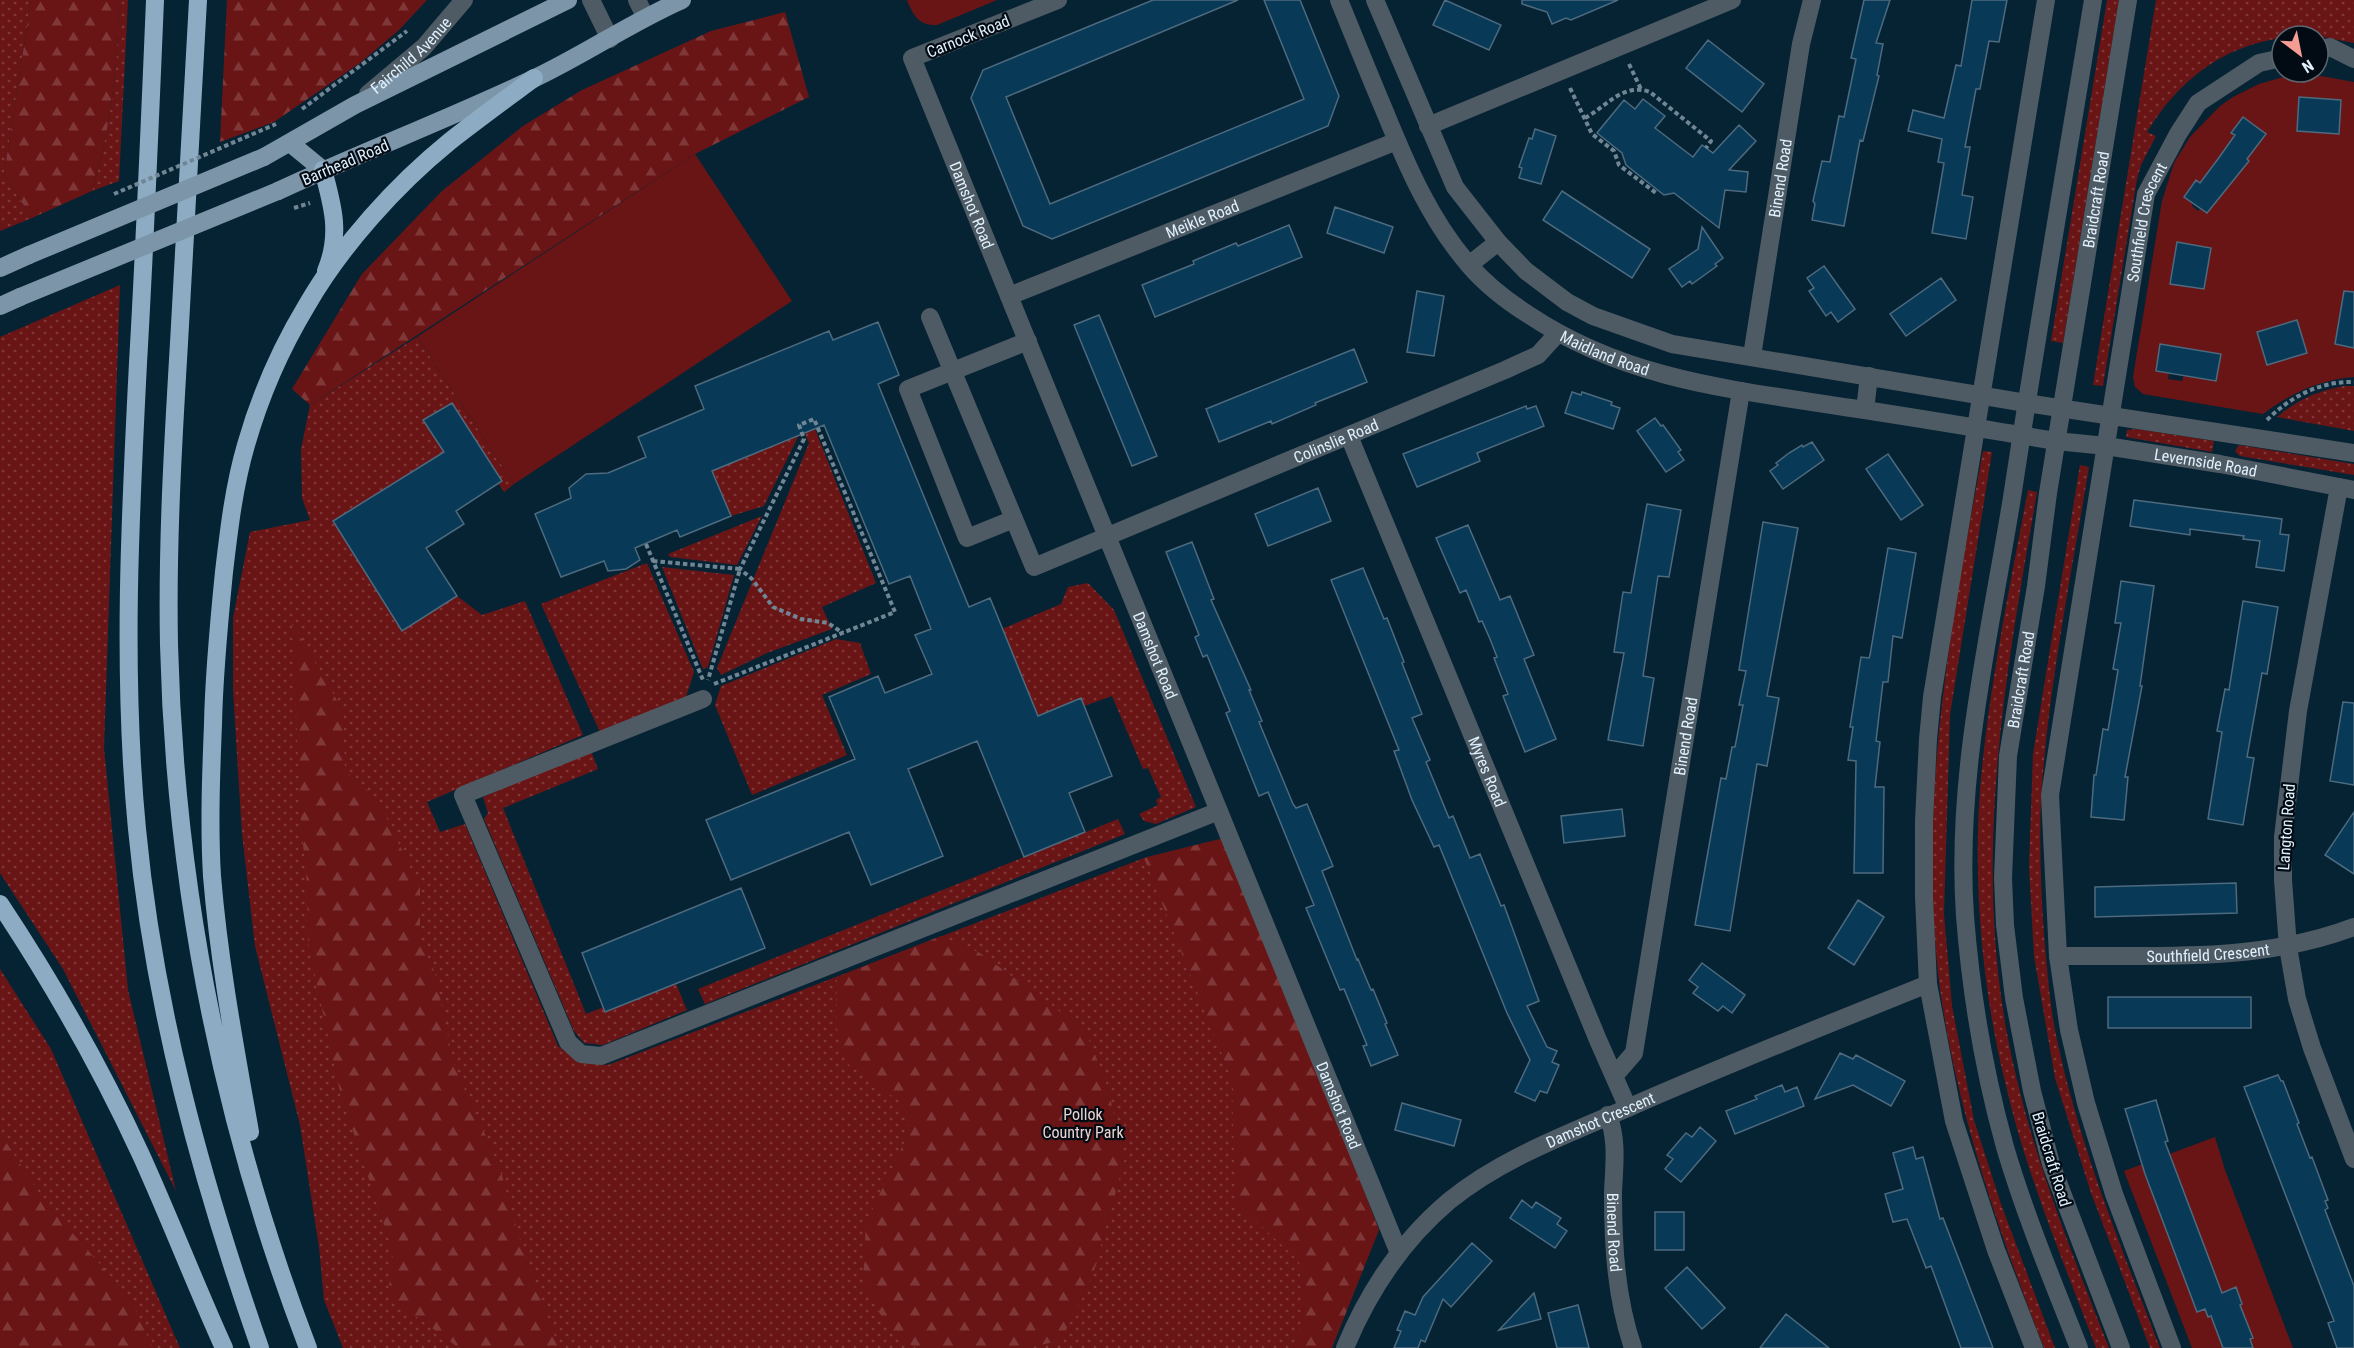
<svg xmlns="http://www.w3.org/2000/svg" width="2354" height="1348" font-family="'Roboto Condensed',sans-serif">
<style>
.grass{fill:url(#grass-dots)}
.forest{fill:url(#forest-firs)}
.garden{fill:#6a1515;fill-rule:evenodd}
.building{fill:#083a57;stroke:#4d6a7f;stroke-width:1.5}
.lines{fill:none;stroke-linecap:round;stroke-linejoin:round}
.path{stroke:#708695;stroke-width:4;stroke-dasharray:4.5 3;stroke-linecap:butt}
.minor{stroke:#4e5b64;stroke-width:18}
.major{stroke:#7c95a8;stroke-width:18}
.highway{stroke:#8dacc3;stroke-width:18}
.path-bridge{stroke:#708695;stroke-width:4;stroke-dasharray:4.5 3;stroke-linecap:butt}
.major-bridge{stroke:#7c95a8;stroke-width:18}
.labels{text-anchor:middle;stroke-width:4.5;stroke-linejoin:round;paint-order:stroke}
.street-label{font-size:16px;fill:#e0f0fc;stroke:#020b13}
.park-label{font-size:16px;fill:#edd3d0;stroke:#020b13}
</style>
<defs>
<pattern id="grass-dots" width="8" height="8" patternUnits="userSpaceOnUse" patternTransform="scale(1.5)"><rect width="8" height="8" fill="#6a1515"/><path d="M2 2h.1M6 6h.1" fill="none" stroke="#7f3738" stroke-width="1.8" stroke-linecap="round"/></pattern>
<pattern id="forest-firs" width="22" height="20" patternUnits="userSpaceOnUse" patternTransform="scale(1.5)"><rect width="22" height="20" fill="#6a1515"/><path d="M5 1l3.5 6h-7zM16 11l3.5 6h-7z" fill="#7f3738"/></pattern>
</defs>
<rect width="100%" height="100%" fill="#062334"/>
<path class="grass" d="M0,0H31L4,175L32,218L0,231Z
M119,0H128L119,181L92,191C111,128 118,66 119,0Z
M2107,0H2119L2063,343L2051,341Z
M2156,0H2354V43L2318,36H2282V38C2222,46 2178,81 2147,132L2156,136L2141,165L2137,179L2103,386L2093,385Z
M120,285L104,748L128,990L176,1191L63,969L0,873V337Z
M417,337L514,484L504,492L469,438L426,464L402,631L457,596L482,615L525,601L583,735L427,802L440,832L465,824L558,1046L579,1062L608,1065L1144,858L1208,842L1325,1348H343L324,1300L319,1247L300,1125L255,946L242,834L233,691V618L250,532L310,520L302,498L301,449L310,405Z
M2344,386H2354V431L2277,417C2297,400 2317,391 2344,386Z
M813,424L876,583L822,607L832,629L767,653L721,675L717,668L809,443L803,429Z
M2137,429L2214,441L2212,452L2126,437L2127,430Z
M714,433L727,465L799,435L764,506L731,516L699,440Z
M2239,445L2354,464V475L2240,456L2235,451Z
M1983,451L1992,452L1950,715L1944,914L1952,1006L1974,1120L2001,1204L2055,1348H2044C2001,1237 1962,1126 1943,1009C1914,823 1949,633 1983,451Z
M2080,465L2089,467C2071,577 2048,688 2041,799C2039,845 2041,890 2044,935C2047,966 2049,999 2055,1030C2077,1140 2120,1244 2160,1348H2150L2091,1193L2055,1078L2034,956L2029,866L2033,754Z
M2028,490L2037,492C2006,672 1974,845 2006,1028C2026,1139 2068,1244 2109,1348H2096C2063,1260 2026,1174 2005,1082C1980,980 1971,862 1983,758C1993,668 2011,579 2028,490Z
M762,516L737,565L670,557L668,554Z
M647,563L694,672L686,697L600,732L541,604Z
M662,567L734,575L708,667L703,669Z
M1088,583L1114,610L1196,807L1156,824L1144,821L1139,814L1158,805L1156,800L1161,797L1148,768L1143,769L1112,696L1084,706L1080,698L1038,716L1002,629L1061,604L1068,587Z
M836,639L860,643L871,674L822,695L847,755L752,795L715,705L721,686Z
M591,751L598,769L503,808L586,1014L674,979L687,1010L603,1045L584,1043L574,1031L484,819L488,813L483,797Z
M1118,819L1125,834L705,1004L698,989Z
M0,969L51,1049L180,1348H0Z"/>
<path class="forest" d="M31,0H119C118,66 111,128 92,191L32,218L4,175Z
M227,0H427L399,30L360,63L274,122L220,142Z
M785,12L809,97L695,154L310,405L292,389L362,274L442,191L523,126L582,90L711,31Z
M292,622L343,711L345,771L378,800L420,888V938L435,973L454,1065L500,1168L517,1231L559,1348H459L388,1296L393,1252L340,1092L308,943L307,885L301,823Z
M1228,837L1379,1230L1332,1348H1294L1303,1315L1299,1261L1235,1202L1232,1080L1144,858Z
M941,936L980,953L1085,1030L1106,1082L1125,1158L1093,1275L1061,1340L1029,1348H916L890,1332L863,1282L866,1223L910,1130L899,1101L849,1065L836,1032L837,977Z
M0,1133L45,1202L130,1298L153,1348H0Z"/>
<path class="garden" d="M907,0H997L937,25C919,26 913,15 907,0Z
M2291,75L2321,76L2354,82V318L2339,316L2335,344L2354,348V377C2319,380 2291,393 2263,414L2143,394L2135,387L2133,377L2162,201L2174,163L2190,137L2220,106L2233,97L2259,84ZM2299,97L2320,99L2309,132L2297,131ZM2218,159L2238,175L2228,188L2223,185L2219,198L2207,213L2201,208L2198,211L2192,206L2196,181L2200,183ZM2177,242L2211,248L2209,259H2205L2202,276L2206,278L2204,289L2170,284ZM2297,320L2307,353L2267,365L2257,332ZM2160,344L2221,354L2216,381L2184,375L2182,381L2168,379L2169,373L2156,370Z
M695,154L792,301L514,484L417,337Z
M2215,1137L2225,1170L2293,1348H2192L2124,1171Z"/>
<path class="building" d="M1153,0H1238L1006,97L1050,204L1304,99L1264,0H1300L1339,96L1328,126L1052,239L1023,226L971,98L983,70Z
M1445,0L1501,25L1489,50L1433,25Z
M1522,0H1618L1571,20L1566,18L1552,24L1547,12L1522,4Z
M1864,0H1890L1876,43L1883,44L1877,75L1879,76L1863,141L1860,140L1844,226L1812,220L1815,204L1813,201L1822,161L1830,162L1839,116L1844,117L1856,59L1851,58Z
M1972,0H2007L1999,42L1989,41L1980,89H1976L1965,147H1970L1962,195L1973,197L1966,239L1932,233L1944,163L1938,162L1942,139L1908,131L1913,110L1944,118L1956,65L1961,66Z
M1708,40L1764,84L1742,112L1686,68Z
M2299,97L2341,100L2339,134L2297,131Z
M1643,99L1665,116L1655,128L1693,157L1702,145L1713,153L1739,125L1756,141L1729,170L1748,172L1746,192L1725,190L1719,228L1674,193L1664,195L1626,165L1622,153L1597,133L1624,100L1635,109Z
M2243,117L2266,134L2247,159L2249,161L2207,213L2184,197L2196,180L2200,183L2218,159L2235,135L2231,133Z
M1535,129L1556,136L1541,184L1519,178L1522,168L1519,167L1529,138L1532,139Z
M1562,191L1650,249L1632,278L1543,220Z
M1335,207L1393,227L1384,253L1327,233Z
M1289,225L1302,257L1155,317L1142,285L1194,264L1193,261L1236,243L1238,246Z
M1702,227L1723,258L1715,264L1717,266L1692,284L1690,281L1682,287L1669,269L1698,249Z
M2177,242L2211,248L2204,289L2170,284Z
M1824,266L1855,309L1838,322L1831,312L1826,316L1809,291L1814,288L1807,278Z
M1941,278L1956,300L1906,336L1890,314Z
M1417,291L1444,296L1434,356L1407,352Z
M2344,291L2354,292V348L2335,344Z
M1099,315L1157,456L1132,466L1074,325Z
M2297,320L2307,353L2267,365L2257,332Z
M878,322L899,375L878,384L969,607L990,598L1038,716L1081,698L1112,776L1069,793L1085,832L1024,857L977,741L908,769L943,856L871,885L849,832L731,880L706,820L855,759L829,697L878,676L885,693L932,674L915,635L931,629L910,576L889,584L824,425L712,471L731,516L680,537L677,530L635,548L640,560L626,569L608,571L604,561L561,577L535,514L571,498L569,488L586,474L608,473L646,457L638,437L704,409L695,386L829,331L833,340Z
M2160,344L2221,354L2216,381L2156,371Z
M1354,349L1367,382L1315,403L1316,405L1272,424L1271,421L1219,442L1206,409Z
M1572,392L1581,395L1582,392L1612,402L1611,405L1620,408L1613,429L1565,413Z
M452,403L502,481L456,511L464,524L426,548L457,596L402,631L333,521L444,452L423,420Z
M1526,406L1527,409L1536,406L1544,426L1477,453L1480,461L1417,487L1403,454Z
M1655,418L1661,426L1663,425L1681,450L1678,452L1684,460L1666,472L1637,431Z
M1812,442L1824,460L1783,489L1770,471L1778,465L1776,463L1789,453L1802,445L1803,447Z
M1888,454L1923,505L1901,520L1866,469Z
M1318,488L1331,521L1268,546L1255,514Z
M2134,500L2282,519L2280,534L2289,535L2284,571L2256,567L2260,541L2243,539L2244,536L2190,529V535L2130,526Z
M1647,504L1681,510L1669,577L1658,576L1643,676L1654,678L1643,746L1608,740L1624,653L1614,652L1623,592L1631,593Z
M1763,522L1798,528L1767,696L1779,698L1767,766L1757,764L1730,931L1695,925L1721,778L1726,779L1732,747H1735L1743,705H1739L1746,671L1739,670Z
M1468,525L1500,600L1510,596L1534,655L1524,659L1556,739L1525,752L1503,696L1508,694L1494,658L1497,657L1490,639L1482,621L1479,622L1466,590L1460,593L1436,538Z
M1192,542L1214,599L1211,600L1251,690H1249L1262,721L1259,722L1293,804L1296,808L1307,804L1333,866L1322,871L1324,876L1357,960L1358,959L1371,990L1373,989L1387,1023L1385,1024L1398,1055L1371,1066L1363,1046L1367,1045L1344,989L1340,990L1306,908L1314,905L1268,792L1259,796L1226,713L1230,711L1207,655L1203,657L1195,637L1199,635L1166,552Z
M1888,548L1916,553L1902,638L1893,636L1888,682H1883L1876,741L1880,742L1875,787H1884L1883,873H1854L1856,761L1848,760L1853,727H1850L1861,657L1869,658L1870,655Z
M1363,568L1384,619L1387,618L1404,662L1402,663L1422,714L1412,718L1430,760L1426,762L1449,818L1453,816L1470,858L1480,854L1501,906L1504,905L1539,1001L1527,1006L1547,1047L1557,1051L1552,1062L1559,1065L1547,1093L1540,1091L1535,1101L1515,1092L1530,1060L1507,1013L1439,845L1434,847L1412,800L1394,751L1399,750L1331,580Z
M2121,581L2154,586L2140,686H2142L2125,777H2128L2124,820L2091,817L2094,775H2096L2103,729L2108,730L2118,670L2113,669L2121,623H2115Z
M2243,601L2278,607L2267,674L2262,673L2247,757L2254,758L2243,825L2208,819L2222,732L2217,731L2225,689L2229,690Z
M2343,702L2354,703V785L2330,781Z
M1622,809L1625,836L1564,843L1561,816Z
M2354,812V874L2325,855Z
M2236,883L2237,913L2095,917V887Z
M741,888L765,948L605,1012L582,953Z
M1858,900L1884,917L1854,965L1828,948Z
M1702,963L1745,995L1732,1013L1723,1006L1718,1011L1693,993L1698,987L1689,980Z
M2108,997H2251V1028H2108Z
M1840,1053L1853,1059L1856,1055L1905,1081L1891,1106L1853,1085L1815,1099Z
M2278,1075L2281,1081H2283L2299,1123L2297,1124L2310,1158L2312,1157L2328,1200L2325,1201L2328,1208L2325,1210L2354,1286V1348H2337L2328,1323L2334,1321L2244,1087Z
M1782,1085L1785,1092L1797,1087L1804,1106L1735,1134L1726,1111L1757,1099L1755,1096Z
M2156,1100L2168,1141L2165,1142L2222,1293L2236,1287L2242,1304L2240,1305L2253,1338L2250,1339L2253,1348H2223L2211,1316L2208,1317L2205,1309L2197,1312L2145,1174L2125,1109Z
M1402,1103L1461,1120L1454,1146L1395,1130Z
M1700,1127L1716,1141L1681,1182L1665,1169L1673,1159L1667,1155L1686,1133L1692,1137Z
M1913,1147L1916,1159L1923,1157L1940,1219L1943,1218L1993,1348H1961L1931,1266L1926,1268L1907,1219L1893,1222L1885,1194L1903,1189L1893,1153Z
M1522,1200L1532,1208L1536,1202L1561,1218L1557,1224L1567,1231L1555,1248L1510,1218Z
M1655,1212H1684V1250H1655Z
M1472,1243L1492,1261L1451,1307L1443,1299L1425,1342L1421,1340L1418,1348H1394L1401,1331L1397,1330L1405,1311L1415,1315L1423,1297Z
M1687,1267L1725,1308L1702,1329L1665,1288Z
M1534,1293L1541,1319L1499,1330Z
M1578,1305L1589,1348H1557L1548,1313Z
M1786,1314L1829,1348H1760Z"/>
<g class="lines">
<path class="path" d="M1629,64L1641,89
M1570,88L1592,134L1614,151L1619,165L1656,193
M302,109L407,31
M1585,118C1606,107 1623,82 1650,92L1711,141L1706,148
M294,208L310,203
M2267,420C2290,397 2320,381 2354,382
M646,544L703,680
M653,561L740,569L708,680
M714,684L895,612L814,419L799,425L804,439L740,569L752,579L773,607L801,619L828,623L843,633"/>
<g class="minor">
<path d="M591,0L610,39"/>
<path d="M637,0L645,16"/>
<path id="s1" d="M1058,0L912,58L1399,1253"/>
<path id="s2" d="M1339,0C1354,37 1369,74 1385,112C1407,166 1430,220 1469,265C1486,285 1507,301 1529,315C1628,381 1737,390 1851,408C1919,418 1988,430 2056,441L2106,446L2220,464L2354,490"/>
<path d="M1375,0L1455,187L1498,242L1526,271L1567,302L1593,316L1672,344L2026,403L2354,453"/>
<path d="M2318,50L2330,47L2354,59"/>
<path id="s3" d="M368,94L424,47L464,0"/>
<path d="M1428,126L1732,0"/>
<path d="M1469,265L1498,242"/>
<path id="s4" d="M1009,296L1397,141"/>
<path id="s5" d="M930,317L1034,567L1505,370L1538,355L1557,334"/>
<path id="s6" d="M1752,356L1801,44L1812,0"/>
<path d="M1865,410L1869,376"/>
<path id="s7" d="M1349,436L1598,1040L1628,1108"/>
<path d="M2339,487L2298,711L2283,837V880L2288,947L2297,999L2312,1048L2354,1159"/>
<path d="M1014,519L967,538L908,389L1028,341"/>
<path d="M703,699L463,795L568,1042L581,1054L601,1056L1219,811"/>
<path id="s8" d="M2058,956C2157,955 2260,963 2354,927"/>
<path id="s9" d="M1615,1075L1634,1053L1741,391"/>
<path id="s10" d="M1608,1115C1618,1141 1614,1166 1613,1193C1613,1246 1616,1298 1633,1348"/>
<path id="s11" d="M1345,1348C1368,1292 1403,1240 1449,1201C1502,1158 1568,1134 1630,1107C1728,1064 1828,1024 1928,984"/>
<path d="M2034,1348L1996,1250L1954,1121L1928,984L1924,897V821L1928,739L1932,697L2046,0"/>
<path d="M2079,1348C2053,1282 2025,1215 2005,1147C1984,1072 1971,993 1965,916C1955,773 1991,631 2013,491C2038,327 2066,164 2093,0"/>
<path id="s12" d="M2121,1348L2051,1164L2032,1091L2014,998L2005,925L2003,878L2008,756L2036,586L2048,493L2128,0"/>
<path id="s13" d="M2172,1348L2114,1194L2086,1103L2069,1030L2058,956L2050,795L2146,194L2178,134L2198,103L2259,63L2282,58"/>
</g>
<path class="major" d="M290,143L323,170
M264,157L355,105L568,0
M278,191C362,152 449,119 533,79C584,55 630,23 682,0
M0,268L29,255
M0,306L20,297"/>
<path class="highway" d="M155,0C150,121 145,242 138,363C130,518 122,674 137,829C154,1008 201,1179 260,1348
M198,0C192,114 186,228 179,343C173,443 167,544 169,645C175,885 222,1123 308,1348
M323,170C333,206 341,235 326,271
M0,904C53,984 101,1068 141,1155C170,1219 195,1284 224,1348
M250,1132C235,1047 219,962 212,876C209,826 211,774 213,724C214,673 219,622 224,572C229,529 234,486 246,445C260,396 281,348 307,305C341,246 396,185 449,142C477,120 506,99 534,78"/>
<path class="path-bridge" d="M114,194L276,124"/>
<path class="major-bridge" d="M29,255L264,157
M20,297L278,191"/>
</g>
<g class="labels">
<g class="street-label">
<text transform="translate(968 36) rotate(-22)" y="6">Carnock Road</text>
<text dy="6" stroke="none"><textPath href="#s3" startOffset="58">Fairchild Avenue</textPath></text>
<text transform="translate(345 162) rotate(-23)" y="6">Barrhead Road</text>
<text dy="6" stroke="none"><textPath href="#s6" startOffset="180">Binend Road</textPath></text>
<text dy="6" stroke="none"><textPath href="#s12" startOffset="1173">Braidcraft Road</textPath></text>
<text dy="6" stroke="none"><textPath href="#s1" startOffset="316">Damshot Road</textPath></text>
<text dy="6" stroke="none"><textPath href="#s4" startOffset="208">Meikle Road</textPath></text>
<text dy="6" stroke="none"><textPath href="#s13" startOffset="1152">Southfield Crescent</textPath></text>
<text dy="6" stroke="none"><textPath href="#s2" startOffset="460">Maidland Road</textPath></text>
<text dy="6" stroke="none"><textPath href="#s5" startOffset="598">Colinslie Road</textPath></text>
<text dy="6" stroke="none"><textPath href="#s2" startOffset="1072">Levernside Road</textPath></text>
<text dy="6" stroke="none"><textPath href="#s1" startOffset="802">Damshot Road</textPath></text>
<text dy="6" stroke="none"><textPath href="#s12" startOffset="687">Braidcraft Road</textPath></text>
<text dy="6" stroke="none"><textPath href="#s9" startOffset="350">Binend Road</textPath></text>
<text dy="6" stroke="none"><textPath href="#s7" startOffset="363">Myres Road</textPath></text>
<text transform="translate(2286 827) rotate(-86)" y="6">Langton Road</text>
<text dy="6" stroke="none"><textPath href="#s8" startOffset="150">Southfield Crescent</textPath></text>
<text dy="6" stroke="none"><textPath href="#s1" startOffset="1288">Damshot Road</textPath></text>
<text dy="6" stroke="none"><textPath href="#s11" startOffset="354">Damshot Crescent</textPath></text>
<text transform="translate(2052 1159) rotate(73)" y="6">Braidcraft Road</text>
<text dy="6" stroke="none"><textPath href="#s10" startOffset="118">Binend Road</textPath></text>
</g>
<g class="park-label">
<text x="1083" y="1120">Pollok<tspan x="1083" dy="18">Country Park</tspan></text>
</g>
</g>
<g transform="translate(2300 54) rotate(148)"><circle r="28" fill="#020b13" stroke="#5b6770" stroke-width="1.5"/>
<path d="M0-4.5L10 22L0 15L-10 22Z" fill="#f59c93"/>
<text y="-9" font-size="16" font-weight="bold" text-anchor="middle" fill="#e0f0fc">N</text>
</g>
</svg>
